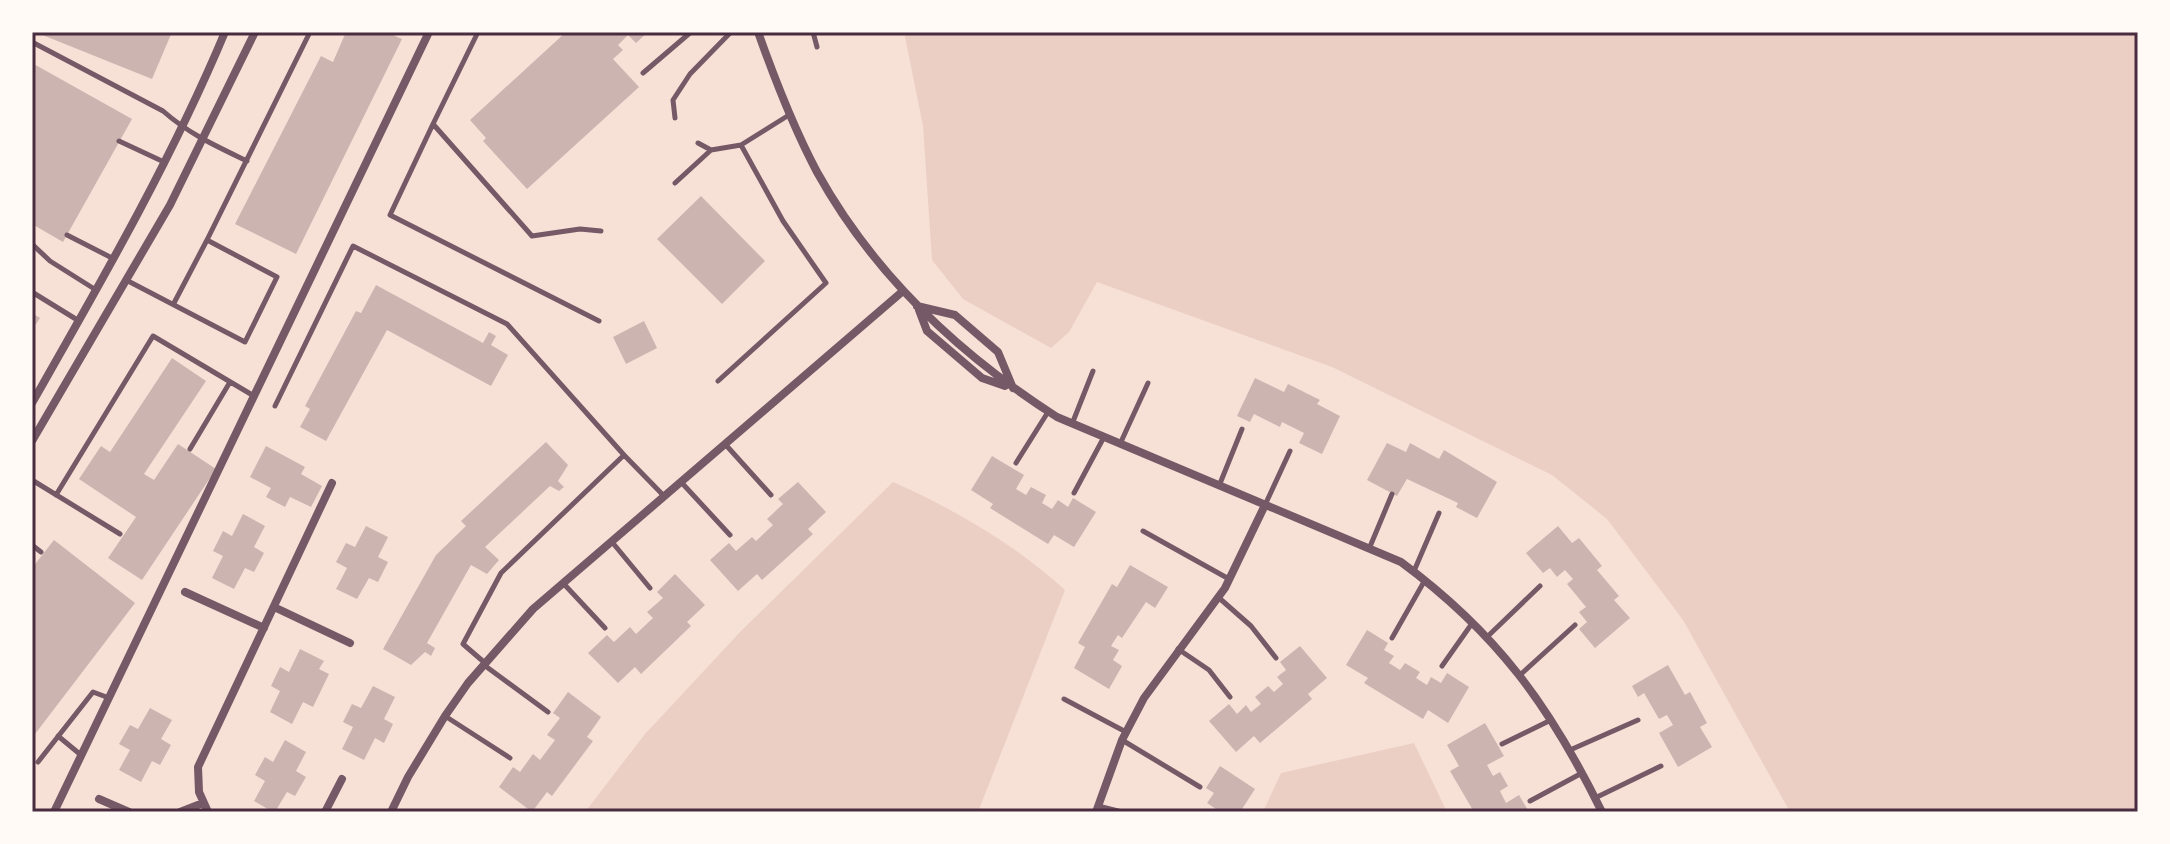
<svg xmlns="http://www.w3.org/2000/svg" width="2170" height="844" font-family="'Archivo Narrow',sans-serif">
<style>
.green{fill:#ebcfc5}
.building{fill:#ccb4b1}
.lines{fill:none;stroke-linecap:round;stroke-linejoin:round}
.service{stroke:#755966;stroke-width:5}
.minor{stroke:#755966;stroke-width:8}
.neatline{fill:none;stroke:#4a2c40;stroke-width:3}
</style>
<rect width="100%" height="100%" fill="#f7e1d7"/>
<path class="green" d="M904,32H2138V812H1790L1683,620L1607,519L1552,475L1332,367L1097,282L1069,332L1051,348L963,299L932,260L923,126Z
M893,482C954,509 1016,545 1065,590L978,812H585L645,734L742,630Z
M1414,743L1447,812H1263L1281,773Z"/>
<path class="building" d="M35,32H172L152,79Z
M346,32H386L402,39L296,254L235,224L321,56L333,62Z
M566,32H648L636,43L628,35L618,45L623,50L613,59L639,87L527,189L483,141L486,138L470,120Z
M32,63L132,119L63,242L32,224Z
M701,196L765,261L722,304L657,239Z
M376,285L483,343L489,332L496,336L491,345L508,355L491,386L387,330L326,441L300,427L310,409L305,406L356,311L361,313Z
M32,313L40,318L32,330Z
M644,321L657,348L626,364L613,337Z
M172,358L206,381L144,474L154,480L178,444L216,469L142,580L108,558L136,517L79,479L101,446L110,452Z
M1255,378L1284,392L1288,384L1320,400L1317,404L1340,416L1322,454L1299,443L1304,433L1282,422L1280,427L1254,414L1250,422L1237,416Z
M546,442L568,465L558,481L564,487L559,491L550,486L485,547L499,560L487,574L471,565L427,643L435,648L431,656L425,652L411,665L383,649L436,555L466,526L461,521Z
M1387,443L1406,452L1410,443L1439,459L1444,450L1497,482L1477,518L1456,507L1458,503L1407,479L1397,496L1367,480Z
M266,446L305,467L301,474L322,486L311,507L290,497L285,507L266,497L271,488L250,477Z
M992,456L1024,475L1016,489L1026,495L1031,487L1046,495L1042,503L1052,509L1058,500L1068,507L1073,498L1096,512L1074,547L1054,535L1048,544L990,508L993,504L971,490Z
M798,482L826,512L808,529L813,534L762,580L757,574L738,591L710,560L729,543L736,551L752,537L756,541L773,525L767,519L783,504L778,499Z
M243,514L265,526L254,547L264,553L254,572L245,568L234,589L212,578L223,556L213,551L223,531L232,536Z
M366,526L388,537L378,557L388,562L378,582L369,578L357,599L336,589L347,568L336,562L346,543L355,547Z
M1558,526L1572,543L1579,538L1602,566L1597,570L1619,596L1614,600L1630,618L1595,648L1579,629L1587,622L1579,612L1586,607L1567,584L1573,579L1565,570L1557,577L1550,568L1543,573L1526,553Z
M54,540L135,603L32,738V568Z
M1130,565L1168,587L1155,608L1146,602L1122,638L1118,635L1111,646L1119,650L1113,660L1122,666L1109,689L1074,668L1085,647L1078,643L1112,584L1117,587Z
M675,574L705,605L687,622L691,626L641,674L635,667L618,683L588,653L607,635L614,642L630,627L636,634L653,618L647,612L663,598L657,592Z
M1367,630L1388,643L1384,650L1394,656L1389,663L1400,670L1405,663L1420,672L1416,678L1427,685L1431,677L1441,683L1447,673L1469,687L1448,723L1428,710L1423,719L1364,683L1368,678L1346,665Z
M1300,646L1327,678L1308,694L1312,699L1260,743L1254,736L1236,752L1209,721L1229,704L1237,714L1246,705L1251,712L1261,704L1255,697L1268,686L1274,692L1283,684L1277,677L1286,670L1280,662Z
M300,649L324,661L319,669L329,674L313,707L303,702L292,724L270,712L280,691L271,686L280,667L289,672Z
M1668,665L1685,695L1690,692L1707,723L1700,727L1712,747L1678,767L1659,733L1673,725L1667,715L1659,719L1644,693L1638,697L1632,686Z
M373,686L395,697L384,719L393,724L384,743L375,738L364,760L342,749L353,727L343,722L352,704L361,708Z
M568,692L601,717L587,737L593,741L552,796L547,792L532,812L499,787L513,767L520,772L533,754L540,760L555,740L547,735L560,718L553,713Z
M150,708L172,720L161,739L171,745L160,765L152,761L141,782L119,770L130,750L119,744L130,725L138,729Z
M1485,723L1504,756L1487,765L1493,776L1500,772L1508,786L1500,791L1506,803L1519,795L1529,812H1474L1450,771L1459,766L1447,745Z
M285,740L306,752L296,771L306,777L295,796L287,792L275,812H273L254,801L265,781L255,775L265,757L273,762Z
M1220,766L1255,789L1242,809L1247,812H1213L1216,809L1207,803L1214,793L1206,788Z"/>
<g class="lines">
<path class="service" d="M478,32L433,124L532,236L580,229L601,231
M813,32L817,47
M32,42L163,111C189,134 216,146 247,161
M643,73L691,32
M675,118L673,100L690,74L731,32
M433,124L390,215L599,321
M119,141L164,162
M698,143L711,150L741,145
M675,183L711,150
M67,235L114,259
M207,240L310,32
M32,244L50,261L96,290
M128,281L245,342L277,277L207,240L174,303
M32,292L79,321
M718,381L826,283L783,221L741,145L789,115
M275,406L353,246L507,324L624,455
M1072,424L1093,371
M725,444L771,495
M1120,444L1148,383
M190,449L230,382
M1016,463L1048,412
M32,480L120,534
M681,482L730,535
M1219,486L1242,429
M1074,493L1104,437
M56,495L153,336L254,396
M1265,505L1290,451
M1143,531L1229,579
M612,542L650,588
M32,545L41,552
M1369,549L1392,494
M1414,571L1439,513
M563,583L605,628
M1218,597L1251,626L1276,658
M1487,637L1540,586
M1392,638L1425,580
M1178,649L1209,670L1230,697
M485,663L463,644L501,573L624,455L664,496
M484,665L548,712
M1442,666L1473,622
M1520,675L1575,625
M1064,699L1126,732
M445,716L510,758
M58,736L81,755
M1122,740L1200,787
M1502,744L1551,720
M1570,750L1638,720
M38,762L93,692L109,698
M1595,798L1661,766
M1530,801L1582,773
M1098,806L1122,812"/>
<path class="minor" d="M758,32C775,80 793,127 817,172C874,275 960,355 1057,417L1401,562C1497,633 1550,706 1602,812
M917,306L955,315L998,352L1013,388
M919,310L927,331L982,378L1005,386
M32,403C101,282 171,161 225,32
M32,441L170,205L255,32
M185,592L264,628
M274,607L350,643
M99,799L129,812
M54,812L429,32
M180,812L203,803
M208,812L199,792L198,767L332,483
M325,812L342,779
M391,812L408,777L445,716L468,683L533,609L903,291
M1096,812L1122,740L1144,698L1225,588L1265,505"/>
</g>
<rect width="2170" height="844" fill="none" stroke="#fffaf5" stroke-width="68"/>
<rect x="34" y="34" width="2102" height="776" class="neatline"/>
</svg>
